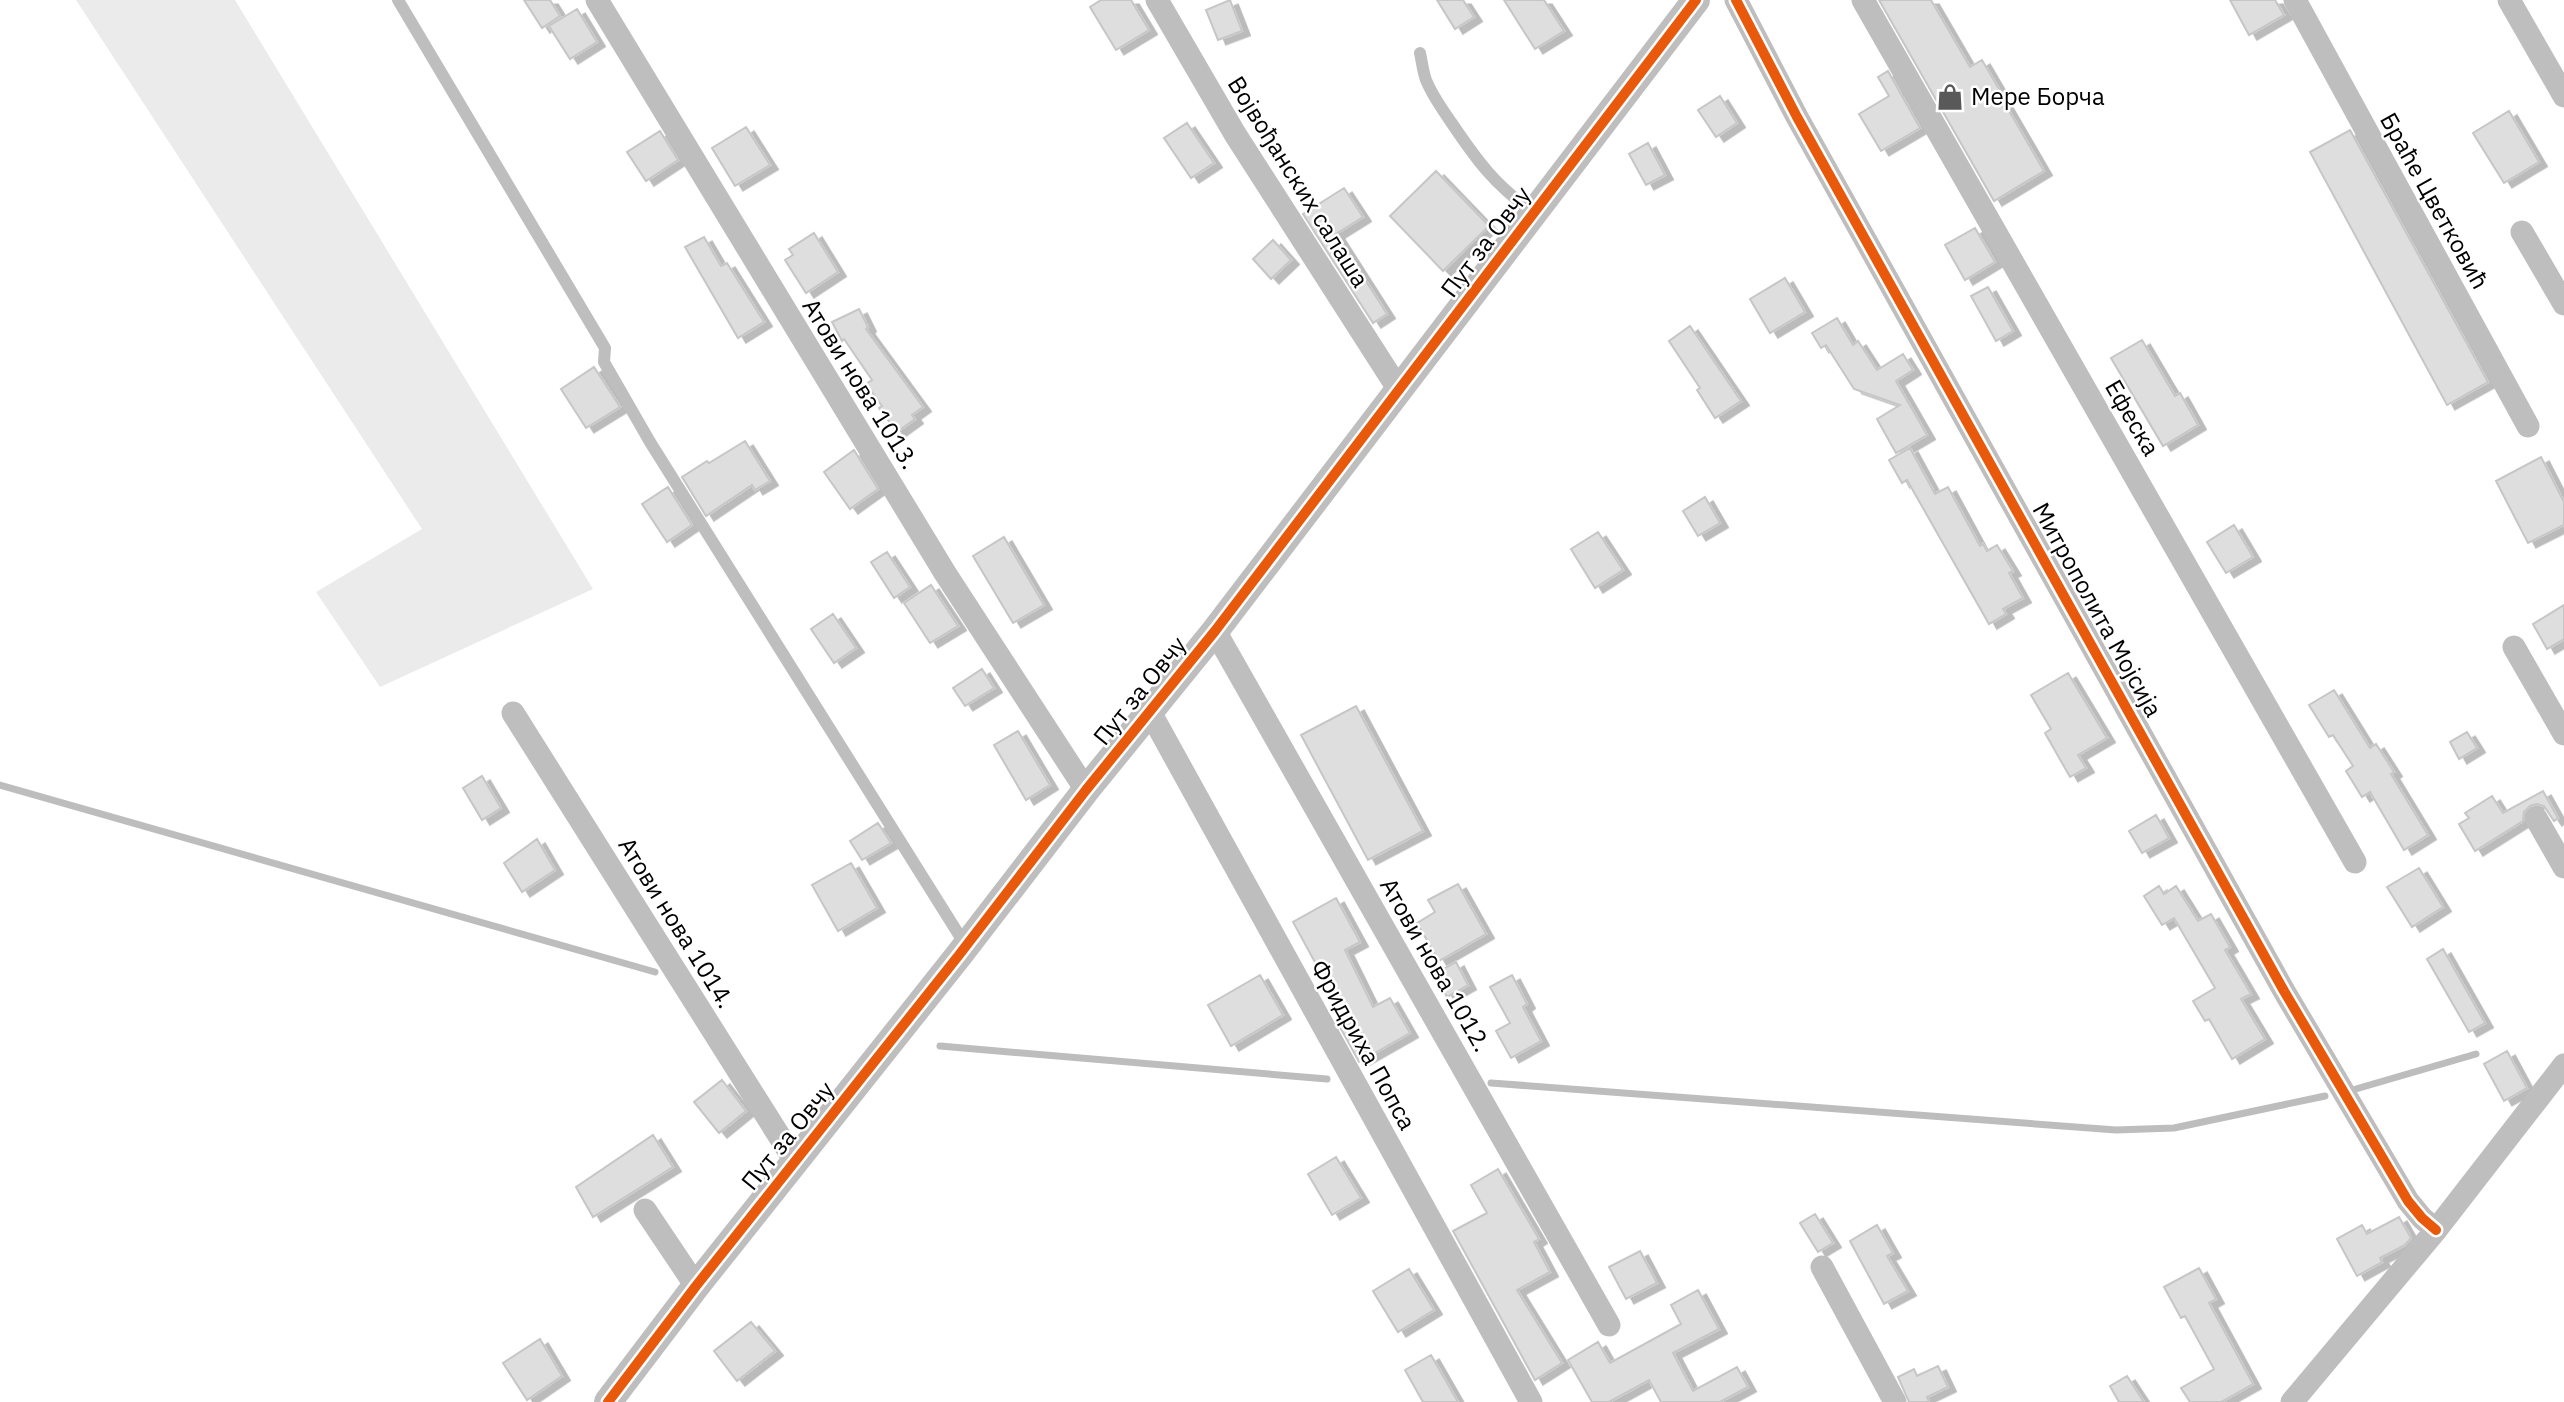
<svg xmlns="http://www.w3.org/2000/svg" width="2564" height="1402" font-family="'IBM Plex Sans',sans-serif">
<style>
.green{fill:#ebebeb}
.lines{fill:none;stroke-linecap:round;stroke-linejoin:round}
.stream{stroke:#bdbdbd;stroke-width:7}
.building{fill:#dedede;stroke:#c6c6c6;stroke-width:2;filter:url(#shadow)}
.service{stroke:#bebebe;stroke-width:12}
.minor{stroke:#bebebe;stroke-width:23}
.tertiary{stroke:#bebebe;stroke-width:28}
.cycleway-casing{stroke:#fff;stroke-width:15}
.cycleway{stroke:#e8590c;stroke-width:10}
.labels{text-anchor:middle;stroke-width:5;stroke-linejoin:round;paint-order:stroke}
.poi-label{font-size:24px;fill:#000;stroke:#fff;text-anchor:start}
.street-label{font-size:24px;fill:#000;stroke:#fff}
</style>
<defs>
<filter id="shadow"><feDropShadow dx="8" dy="4.5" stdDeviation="0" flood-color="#0004"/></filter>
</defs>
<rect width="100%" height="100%" fill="#fff"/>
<path class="green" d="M76,0H235L593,589L380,687L316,592L422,529Z"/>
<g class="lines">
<path class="stream" d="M0,785L655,972
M940,1046L1327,1079
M1491,1083L2116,1130L2174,1128L2325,1096
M2349,1091L2476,1054"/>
</g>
<path class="building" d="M524,0H550L560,16L542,28Z
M1101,0H1131L1149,30L1116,50L1090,7Z
M1230,0L1242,31L1218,40L1206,10Z
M1437,0H1463L1474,17L1455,29Z
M1504,0H1544L1564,31L1535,49Z
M1879,0H1931L1970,67L1982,60L1999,89L1997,90L2044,171L1994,201Z
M2230,0H2275L2284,15L2249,35Z
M577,9L597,42L570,59L549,26Z
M1888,71L1920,128L1881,151L1859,114L1889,96L1878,77Z
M1720,96L1737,123L1716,137L1698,110Z
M2509,111L2539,162L2504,183L2473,133Z
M1187,123L1214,163L1191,178L1164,138Z
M746,127L770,165L735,186L712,148Z
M2350,130L2488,382L2447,405L2310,152Z
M660,131L678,160L646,181L627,152Z
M1648,143L1665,175L1646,185L1629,154Z
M1436,171L1489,226L1443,271L1390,216Z
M1344,188L1363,217L1336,234L1387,314L1373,323L1303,214Z
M1975,228L1995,262L1965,280L1945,245Z
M814,233L838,272L806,293L785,260L793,255L789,249Z
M704,237L721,266L727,263L764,322L738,338L685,247Z
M1273,240L1291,260L1271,279L1253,259Z
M1785,278L1805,312L1770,333L1750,299Z
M1988,287L2013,331L1996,341L1971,296Z
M859,309L868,327L866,329L923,407L912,415L915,419L897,432L879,408L882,406L866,384L872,380L844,339L842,341L832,322Z
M1837,318L1853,345L1858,341L1877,370L1903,354L1913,370L1896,381L1927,435L1896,453L1877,419L1900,405L1854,389L1826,345L1821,348L1812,333Z
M1690,326L1741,401L1715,418L1697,390L1700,388L1669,341Z
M2142,340L2175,396L2180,393L2198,425L2163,446L2111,358Z
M594,367L620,407L586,428L561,389Z
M745,441L770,481L755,490L752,485L706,516L682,477L707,461L709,463Z
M1910,448L1935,494L1948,487L1980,546L1983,544L1987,551L1997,545L2013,571L2009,573L2023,598L2003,609L2006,614L1989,624L1907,480L1902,483L1889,460Z
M854,450L878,489L850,509L824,472Z
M2541,457L2564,502V525L2528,543L2496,481Z
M668,487L692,525L667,542L642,504Z
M1705,497L1720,523L1698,536L1683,511Z
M2234,525L2253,557L2226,573L2207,542Z
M1598,532L1623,570L1595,588L1571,549Z
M1004,537L1044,605L1013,623L973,556Z
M887,552L910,587L894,598L871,562Z
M931,585L958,626L930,643L904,603Z
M2564,605V639L2547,649L2533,624Z
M833,614L856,648L834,663L811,629Z
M982,669L994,688L965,706L953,688Z
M2068,673L2107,738L2078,755L2086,768L2070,777L2045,733L2051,729L2031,695Z
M2334,690L2370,748L2376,744L2394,772L2391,774L2428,835L2404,850L2370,792L2362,797L2346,771L2353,766L2333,735L2329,737L2309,705Z
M1356,706L1423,831L1368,860L1301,735Z
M1018,731L1050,785L1026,800L994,745Z
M2467,732L2477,748L2459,759L2450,742Z
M482,776L501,808L482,820L463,788Z
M2543,791L2558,818L2554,821L2544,806L2537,804L2530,806L2524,812L2523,821L2475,851L2459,824L2469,818L2465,813L2492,796L2503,813Z
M2156,815L2169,838L2142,853L2129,831Z
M878,823L891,843L862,860L850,841Z
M537,839L555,870L522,892L504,863Z
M851,863L877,908L838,931L812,885Z
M2419,868L2443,907L2412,927L2387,887Z
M1458,884L1486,934L1439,961L1417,923L1435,912L1428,900Z
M2159,886L2164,894L2176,886L2198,921L2211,914L2230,947L2225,950L2251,994L2241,999L2265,1039L2232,1059L2209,1019L2205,1021L2193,1001L2215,988L2174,918L2162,925L2144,896Z
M1336,898L1360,942L1345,950L1373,1007L1390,998L1410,1033L1359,1062L1340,1027L1349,1021L1321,964L1317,966L1293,922Z
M2443,949L2485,1023L2469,1032L2427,959Z
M1456,962L1468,985L1447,997L1435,974Z
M1260,975L1283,1015L1231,1046L1208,1005Z
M1512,975L1527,1004L1523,1007L1541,1041L1511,1058L1496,1031L1510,1023L1490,987Z
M2507,1051L2527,1088L2504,1101L2484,1064Z
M722,1080L746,1111L719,1133L694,1102Z
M653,1135L673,1167L593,1217L576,1187Z
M1336,1157L1361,1198L1332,1215L1308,1174Z
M1498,1169L1539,1239L1534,1242L1550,1272L1517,1290L1562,1363L1535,1380L1453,1231L1487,1213L1471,1185Z
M1815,1214L1833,1243L1818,1252L1800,1223Z
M2399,1217L2411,1238L2405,1245L2380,1258L2382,1262L2357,1276L2337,1239L2362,1225L2367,1234Z
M1877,1225L1893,1253L1887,1256L1908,1291L1884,1304L1850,1241Z
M1640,1251L1657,1283L1626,1299L1609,1267Z
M2199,1268L2216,1299L2209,1303L2253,1384L2221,1402H2190L2181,1388L2214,1369L2185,1316L2181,1318L2164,1287Z
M1409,1269L1434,1310L1398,1332L1373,1291Z
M1698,1290L1719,1329L1673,1353L1693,1391L1737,1367L1748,1387L1720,1402H1661L1649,1380L1609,1402H1592L1568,1360L1598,1342L1610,1363L1681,1324L1671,1305Z
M751,1322L775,1351L737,1381L714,1351Z
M540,1339L562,1376L527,1400L503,1363Z
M1431,1355L1458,1402H1423L1405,1370Z
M1938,1366L1948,1387L1927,1397L1929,1402H1909L1898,1377L1914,1369L1917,1376Z
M2127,1376L2144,1402H2119L2110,1386Z"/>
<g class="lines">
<path class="service" d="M398,0L605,348L604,362L650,442L966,946
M1420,53C1422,62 1423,72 1426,80C1432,95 1442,109 1451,122C1478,162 1494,184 1534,213"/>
<path class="minor" d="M597,0L945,573L1086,790
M1157,0L1235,134L1399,390
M1736,0L1797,117L2284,991L2408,1201L2422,1218L2436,1230
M1863,0L2355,862
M2295,0L2528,426
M2509,0L2564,96
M2522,232L2564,304
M1215,631L1609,1325
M2514,647L2564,734
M1150,712L1531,1402
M513,713L795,1161
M2536,818L2564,867
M645,1210L696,1286
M1822,1267L1895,1402
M2292,1402L2436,1230L2564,1065"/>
<path class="tertiary" d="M608,1402L696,1286L959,955L1086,790L1215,631L1696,0"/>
<defs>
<path id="cycleway" d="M1736,0L1797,117L2284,991L2408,1201L2422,1218L2436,1230
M608,1402L696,1286L959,955L1086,790L1215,631L1696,0"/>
</defs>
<use href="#cycleway" class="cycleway-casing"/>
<use href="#cycleway" class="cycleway"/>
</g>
<defs>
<symbol id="shop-bare" viewBox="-9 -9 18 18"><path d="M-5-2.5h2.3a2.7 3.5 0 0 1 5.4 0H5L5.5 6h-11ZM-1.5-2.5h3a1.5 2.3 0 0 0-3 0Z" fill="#595959" stroke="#fff" stroke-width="2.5" paint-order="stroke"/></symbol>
</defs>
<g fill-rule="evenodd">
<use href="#shop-bare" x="1931" y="78" width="38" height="38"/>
</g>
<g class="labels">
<g class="poi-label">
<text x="1971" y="105">Мере Борча</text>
</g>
<g class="street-label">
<text transform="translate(1298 182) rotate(58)" y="8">Војвођанских салаша</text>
<text transform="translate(2434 201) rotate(61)" y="8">Браће Цветковић</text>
<text transform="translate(1486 242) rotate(-53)" y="8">Пут за Овчу</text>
<text transform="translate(860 384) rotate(58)" y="8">Атови нова 1013.</text>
<text transform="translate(2132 418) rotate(60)" y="8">Ефеска</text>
<text transform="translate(2097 610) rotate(61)" y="8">Митрополита Мојсија</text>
<text transform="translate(1140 691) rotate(-51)" y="8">Пут за Овчу</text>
<text transform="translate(676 923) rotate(58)" y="8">Атови нова 1014.</text>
<text transform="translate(1435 965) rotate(60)" y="8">Атови нова 1012.</text>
<text transform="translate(1363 1045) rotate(61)" y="8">Фридриха Попса</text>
<text transform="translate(788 1136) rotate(-51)" y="8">Пут за Овчу</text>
</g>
</g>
</svg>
